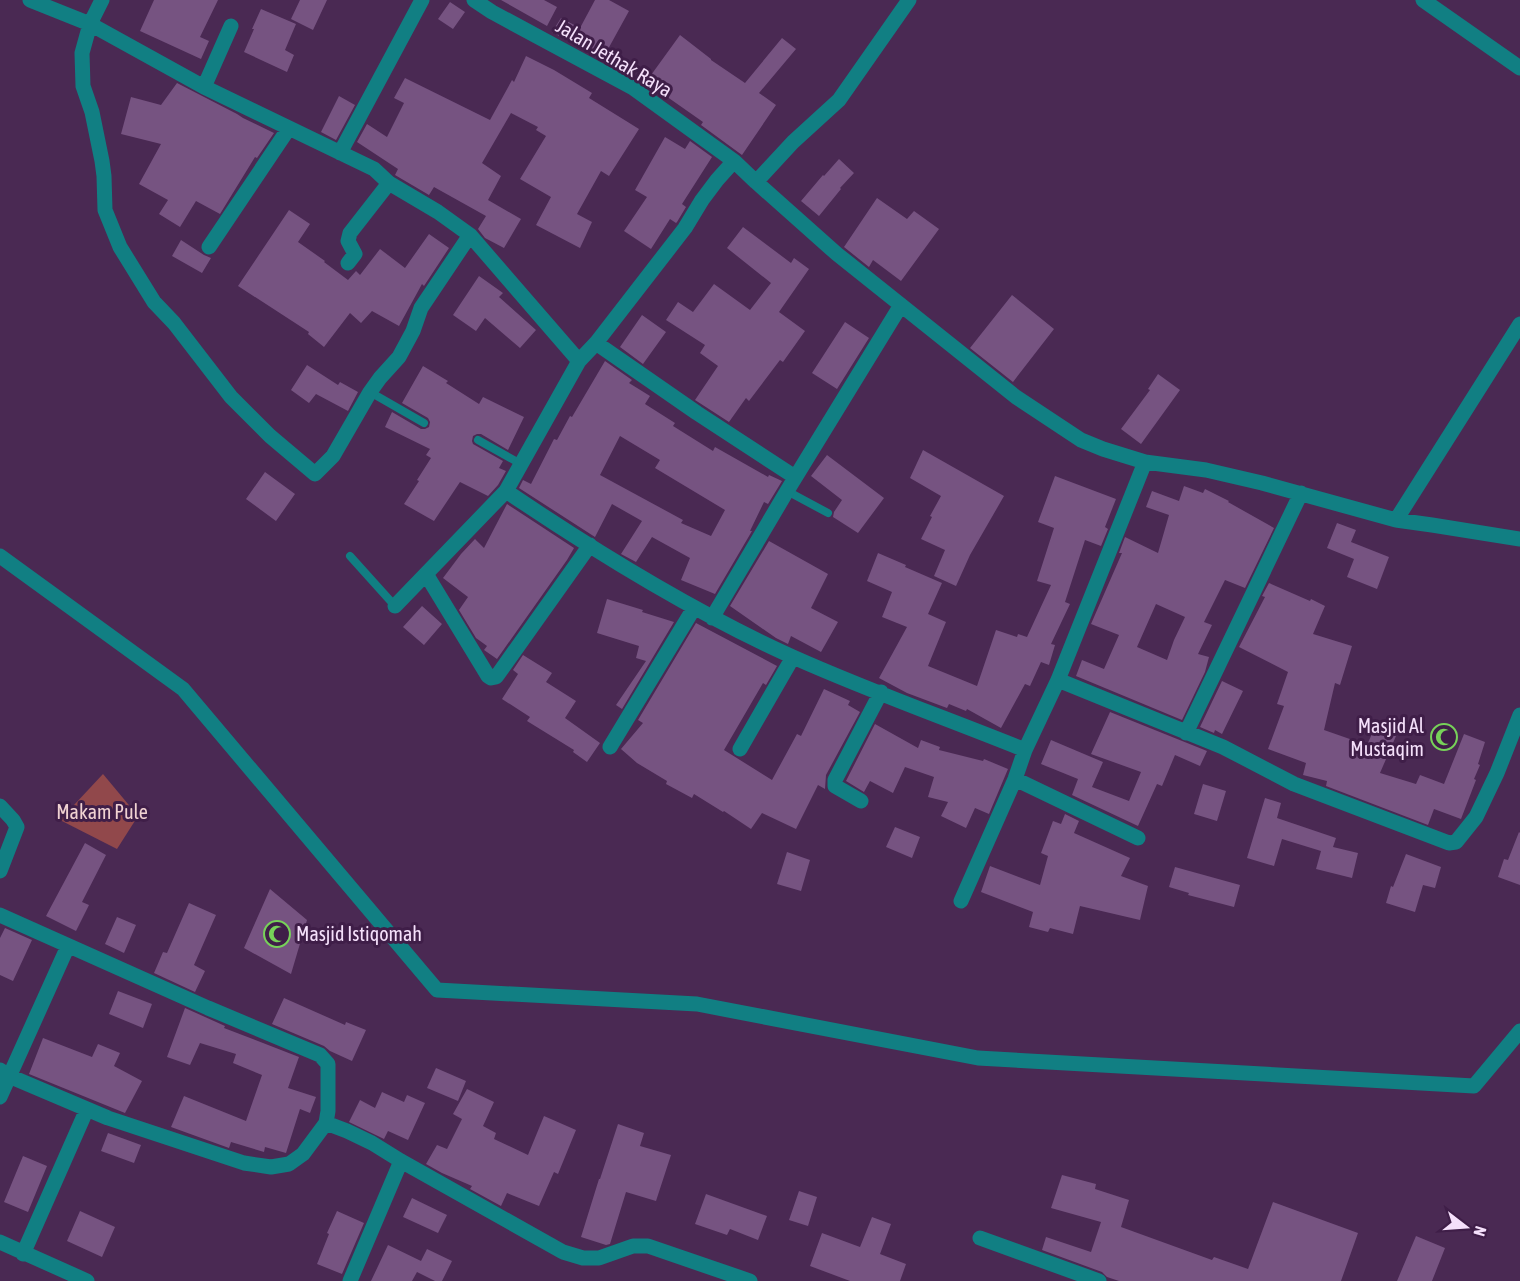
<svg xmlns="http://www.w3.org/2000/svg" width="1520" height="1281" font-family="'Asap Condensed',sans-serif">
<style>
.green{fill:#91484b}
.building{fill:#765381;fill-rule:evenodd}
.lines{fill:none;stroke-linecap:round;stroke-linejoin:round}
.lane{stroke:#117f83;stroke-width:8}
.street{stroke:#117f83;stroke-width:15}
.labels{text-anchor:middle;stroke-width:6;stroke-linejoin:round;paint-order:stroke}
.street-label{font-size:20px;fill:#f5e0fb;stroke:#3f1e48}
.poi-label{font-size:20px;fill:#f5e0fb;stroke:#3f1e48;text-anchor:end}
.park-label{font-size:20px;fill:#f0d2d2;stroke:#3f1e48}
</style>
<rect width="100%" height="100%" fill="#4a2953"/>
<path class="green" d="M103,774L138,816L117,849L60,820Z"/>
<path class="building" d="M154,0H218L200,37L209,41L201,59L140,31Z
M300,0H327L313,30L291,19Z
M501,0H544L557,7L547,26Z
M595,0H609L629,11L602,60L552,32L561,18L580,28Z
M450,2L465,12L453,29L438,19Z
M261,9L296,24L285,50L294,55L287,72L244,52L254,29H252Z
M680,35L711,59V60L745,83L782,38L796,49L759,93L776,105L742,155L701,125L703,122L646,82Z
M526,56L554,70L592,93L589,98L639,129L609,176L601,171L577,214L592,222L580,248L536,225L551,197L520,179L546,136L536,130L538,127L511,113L482,163L501,176L488,200L521,219L504,248L485,238L478,229L486,216L434,187L429,195L395,175L398,169L357,142L367,124L387,137L404,103L394,98L405,78L490,120L512,80L514,82Z
M177,83L237,114L243,118L274,133L257,158L255,157L220,214L196,201L180,227L159,214L168,200L139,184L161,144L121,134L131,97L161,105Z
M339,96L355,105L336,140L321,132Z
M665,137L685,149L690,141L712,157L682,204L686,207L677,222L676,223L670,219L651,249L624,231L647,197L635,190Z
M839,159L854,173L840,188L841,189L819,216L801,201L823,175L824,176Z
M877,198L907,219L914,211L939,229L901,281L873,260L869,267L844,247Z
M289,210L310,224L298,242L325,261L324,262L348,280L356,271L360,275L380,249L405,268L429,234L449,248L424,286L422,284L399,326L372,311L361,323L350,313L324,347L308,334L309,332L238,286Z
M743,227L791,263L794,258L809,269L779,312L805,331L783,362L780,360L749,401L746,398L729,422L695,400L718,366L700,353L705,345L666,320L678,302L693,312L714,284L750,310L771,283L727,248Z
M181,240L204,255L211,258L202,273L172,256Z
M479,276L503,293L499,297L536,330L520,348L485,318L476,331L453,315Z
M1012,295L1054,329L1013,382L970,348Z
M642,315L666,332L643,364L620,347Z
M845,322L869,338L837,389L812,373Z
M605,361L632,380L629,383L650,396L645,404L675,423L673,426L713,451L715,447L768,477L769,475L782,481L768,504L764,502L750,531H752L715,594L681,580L690,558L652,537L636,562L621,554L642,521L612,504L595,537L519,488L523,480L531,484L554,439L557,440L570,416L572,417ZM620,436L660,460L655,468L725,510L711,536L681,523L683,520L600,475Z
M307,365L338,385L340,382L358,392L348,411L316,394L309,403L291,390Z
M423,366L448,381L446,383L479,404L483,397L524,417L508,450L481,434H477L473,436L472,441L473,444L503,461L499,468L506,471L498,485L488,496L460,482L434,521L404,504L419,481L417,480L431,458L426,455L430,449L385,427L392,412L421,429H425L429,427L430,422L428,418L402,403Z
M1158,374L1180,390L1141,444L1121,429L1150,390L1148,389Z
M923,450L1004,496L970,555L956,586L934,576L945,550L921,539L932,517L930,516L941,496L910,478Z
M827,455L884,498L858,533L833,517L834,512L842,500L811,476Z
M265,472L295,494L276,521L246,499Z
M1055,476L1116,499L1105,527L1108,529L1101,546L1085,540L1065,602L1070,604L1051,644L1055,645L1049,665L1041,662L1030,686L1025,684L1001,728L967,709L966,711L949,704L947,708L907,693L879,678L907,627L882,617L892,592L867,581L878,553L906,565L905,567L942,583L928,614L946,622L928,666L977,686L996,630L1017,637L1018,634L1027,637L1051,585L1037,581L1054,528L1038,522Z
M1184,486L1203,493L1205,489L1229,501L1228,502L1274,528L1245,588L1225,580L1204,622L1212,625L1198,654L1209,657L1205,672L1182,720L1076,676L1082,660L1104,669L1119,635L1091,624L1122,553H1119L1125,537L1158,553L1169,515L1146,507L1152,491L1179,501ZM1156,604L1185,617L1174,640L1167,660L1137,647Z
M507,504L574,548L567,560L497,659L484,650L487,646L476,638L459,610L468,597L443,578L461,554L475,539L484,548Z
M1337,523L1356,530L1351,542L1389,557L1377,589L1347,577L1354,559L1327,548Z
M769,541L828,574L811,608L838,622L821,652L791,636L788,644L776,638L730,606Z
M1269,583L1310,601L1311,599L1325,606L1313,634L1352,646L1340,685L1335,683L1324,730L1367,745L1375,727L1396,736L1380,773L1416,784L1420,775L1444,784L1464,734L1485,742L1478,764L1480,765L1474,779L1476,780L1461,819L1434,809L1428,825L1326,786L1327,781L1303,775L1306,763L1268,749L1284,706L1277,704L1288,672L1239,647L1265,597L1262,596Z
M607,599L643,610L642,612L674,622L622,709L616,705L646,661L636,658L639,646L597,633Z
M422,606L442,624L424,645L403,627Z
M696,623L777,666L766,685L763,683L724,750L772,780L797,734L801,736L824,689L850,701L848,705L860,712L826,775L825,789L818,785L796,829L762,813L751,829L724,811L723,812L694,794L692,798L666,784L667,781L637,763L621,749L643,723L638,720Z
M523,655L552,673L546,682L576,701L565,718L600,743L587,762L573,752L574,750L527,721L530,717L502,699L518,674L513,670Z
M1222,681L1243,691L1222,734L1215,730L1214,733L1200,727Z
M1110,712L1207,751L1200,766L1175,755L1162,786L1157,784L1138,826L1072,795L1078,779L1041,764L1051,740L1103,762L1092,787L1129,801L1141,772L1091,754Z
M875,724L918,748L921,740L940,747L939,750L983,761L984,759L1008,769L989,814L975,808L966,828L941,816L948,802L928,797L934,777L905,767L893,793L870,781L864,792L846,781Z
M1203,784L1226,791L1217,821L1194,814Z
M1265,798L1281,803L1277,818L1336,838L1333,847L1358,853L1352,878L1316,869L1321,851L1282,839L1274,866L1247,858Z
M1065,814L1079,821L1074,833L1130,858L1121,876L1148,886L1140,920L1080,906L1073,934L1050,928L1048,932L1029,927L1033,912L981,892L990,866L1040,885L1048,856L1041,853L1053,821L1061,824Z
M895,827L920,837L912,858L886,847Z
M1519,832L1520,833V885L1498,877L1504,859L1508,860Z
M85,843L106,855L82,902L89,905L76,931L46,916Z
M787,852L810,860L801,891L777,884Z
M1406,854L1441,867L1435,888L1423,885L1415,912L1386,903L1391,886L1393,887Z
M1175,867L1240,885L1234,907L1188,895L1189,893L1169,887Z
M270,889L307,920L291,974L244,948Z
M189,903L216,915L194,965L205,971L195,992L154,973L163,952L167,953Z
M117,917L136,925L124,953L105,944Z
M5,928L32,940L13,981L0,975V938Z
M118,991L152,1004L143,1028L109,1014Z
M284,998L345,1025L346,1022L366,1030L352,1061L330,1051L324,1046L272,1024Z
M185,1008L225,1026L224,1028L299,1057L288,1088L316,1097L310,1113L300,1109L286,1153L265,1147L264,1152L231,1142L229,1148L171,1127L184,1096L246,1121L262,1075L233,1063L236,1054L200,1043L190,1065L167,1057Z
M43,1038L92,1057L98,1044L120,1053L114,1066L142,1081L125,1113L29,1074Z
M436,1068L466,1081L458,1101L427,1088Z
M467,1089L494,1102L483,1126L496,1133L494,1139L528,1155L544,1116L576,1130L558,1174L554,1172L539,1206L507,1193L501,1206L470,1189L472,1186L442,1173L426,1164L437,1145L447,1149L462,1119L453,1114Z
M382,1092L404,1102L407,1095L425,1103L408,1140L388,1131L384,1139L349,1122L360,1100L375,1108Z
M618,1124L644,1133L640,1146L671,1155L656,1201L626,1192L610,1244L606,1245L581,1237L599,1179H600Z
M108,1133L141,1145L134,1163L101,1151Z
M23,1156L47,1166L28,1212L4,1202Z
M1062,1175L1096,1184L1095,1189L1129,1200L1121,1227L1212,1260L1214,1257L1248,1269L1273,1202L1358,1233L1341,1281H1119L1107,1277L1102,1272L1042,1250L1046,1237L1091,1252L1101,1222L1051,1208Z
M799,1191L817,1197L808,1226L789,1220Z
M706,1194L767,1216L758,1240L730,1229L727,1235L695,1224Z
M412,1198L447,1215L438,1233L403,1217Z
M80,1211L115,1227L102,1257L67,1241Z
M337,1211L364,1223L342,1274L317,1264L329,1234L327,1233Z
M872,1217L891,1224L880,1254L906,1264L900,1281H850L810,1266L822,1233L860,1247Z
M1416,1236L1445,1248L1432,1281H1397Z
M388,1245L421,1261L427,1249L452,1261L442,1281H435L417,1272L412,1281H371Z"/>
<g class="lines">
<path class="lane" d="M370,392L424,423
M478,440L521,464
M787,491L828,513
M350,556L395,606"/>
<path class="street" d="M30,0L90,24L102,0
M474,0L492,12L633,88L734,161L756,182L837,254L1016,397L1081,440L1103,449L1145,462L1206,470L1262,483L1396,520L1432,525L1520,539
M1423,0L1520,68
M204,87L231,26
M340,153L422,0
M756,182L793,142L839,100L909,0
M470,235L421,308L413,331L399,357L380,378L370,392L333,456L315,474L270,436L231,397L174,323L154,302L120,247L105,210L104,176L102,161L92,112L83,86L82,53L90,24L204,87L374,169L389,183L438,212L470,235L579,361
M209,247L289,128
M348,263L355,254L348,241L350,233L389,183
M596,343L697,413L795,477
M506,491C596,552 693,612 793,657C869,691 948,719 1025,750L1058,680L1145,462
M1396,520L1520,324
M0,556L183,689L437,990L697,1004L978,1058L1474,1086L1520,1031
M426,574L488,676L491,678L496,677L499,673L590,545
M395,606L506,491L579,361L596,343L685,228L702,200L717,180L734,161
M712,618L787,491L901,305
M1058,680L1223,747L1294,784L1449,843L1456,842L1476,817L1497,773L1520,715
M1186,733L1301,493
M610,747L694,608
M740,749L793,657
M1015,779L1138,838
M861,801L835,786V780L881,692
M0,806L13,820L17,827L0,871
M961,901L1015,779L1025,750
M0,915L208,1008L320,1055L328,1064V1111L326,1123L347,1131L372,1143L401,1161L563,1252L583,1258H599L633,1246H648L750,1281
M0,1070L9,1076L108,1118L244,1163L271,1167L289,1164L303,1154L326,1123
M0,1097L68,946
M980,1238L1099,1281
M0,1242L87,1281
M23,1254L87,1109
M350,1281L401,1161"/>
</g>
<defs>
<symbol id="mosque-ring" viewBox="-11 -11 22 22"><circle r="9.5" fill="#3f1e48" stroke="#77d259" stroke-width="1.5"/><path d="M3.5-4.9A6 6 0 1 0 3.5 4.9A5 5 0 1 1 3.5-4.9Z" fill="#77d259"/></symbol>
</defs>
<g fill-rule="evenodd">
<use href="#mosque-ring" x="1429" y="722" width="30" height="30"/>
<use href="#mosque-ring" x="262" y="919" width="30" height="30"/>
</g>
<g class="labels">
<g class="street-label">
<text transform="translate(614 58) rotate(31)" y="7">Jalan Jethak Raya</text>
</g>
<g class="poi-label">
<text x="1424" y="733">Masjid Al<tspan x="1424" dy="23">Mustaqim</tspan></text>
<text x="296" y="941" text-anchor="start">Masjid Istiqomah</text>
</g>
<g class="park-label">
<text x="102" y="819">Makam Pule</text>
</g>
</g>
<g transform="translate(1466 1227) rotate(107)" stroke="#3f1e48" stroke-width="4.5" paint-order="stroke">
<path d="M0-4.5L10 22L0 15L-10 22Z" fill="#f5e0fb"/>
<text y="-9" font-size="16" font-weight="bold" text-anchor="middle" fill="#f5e0fb">N</text>
</g>
</svg>
